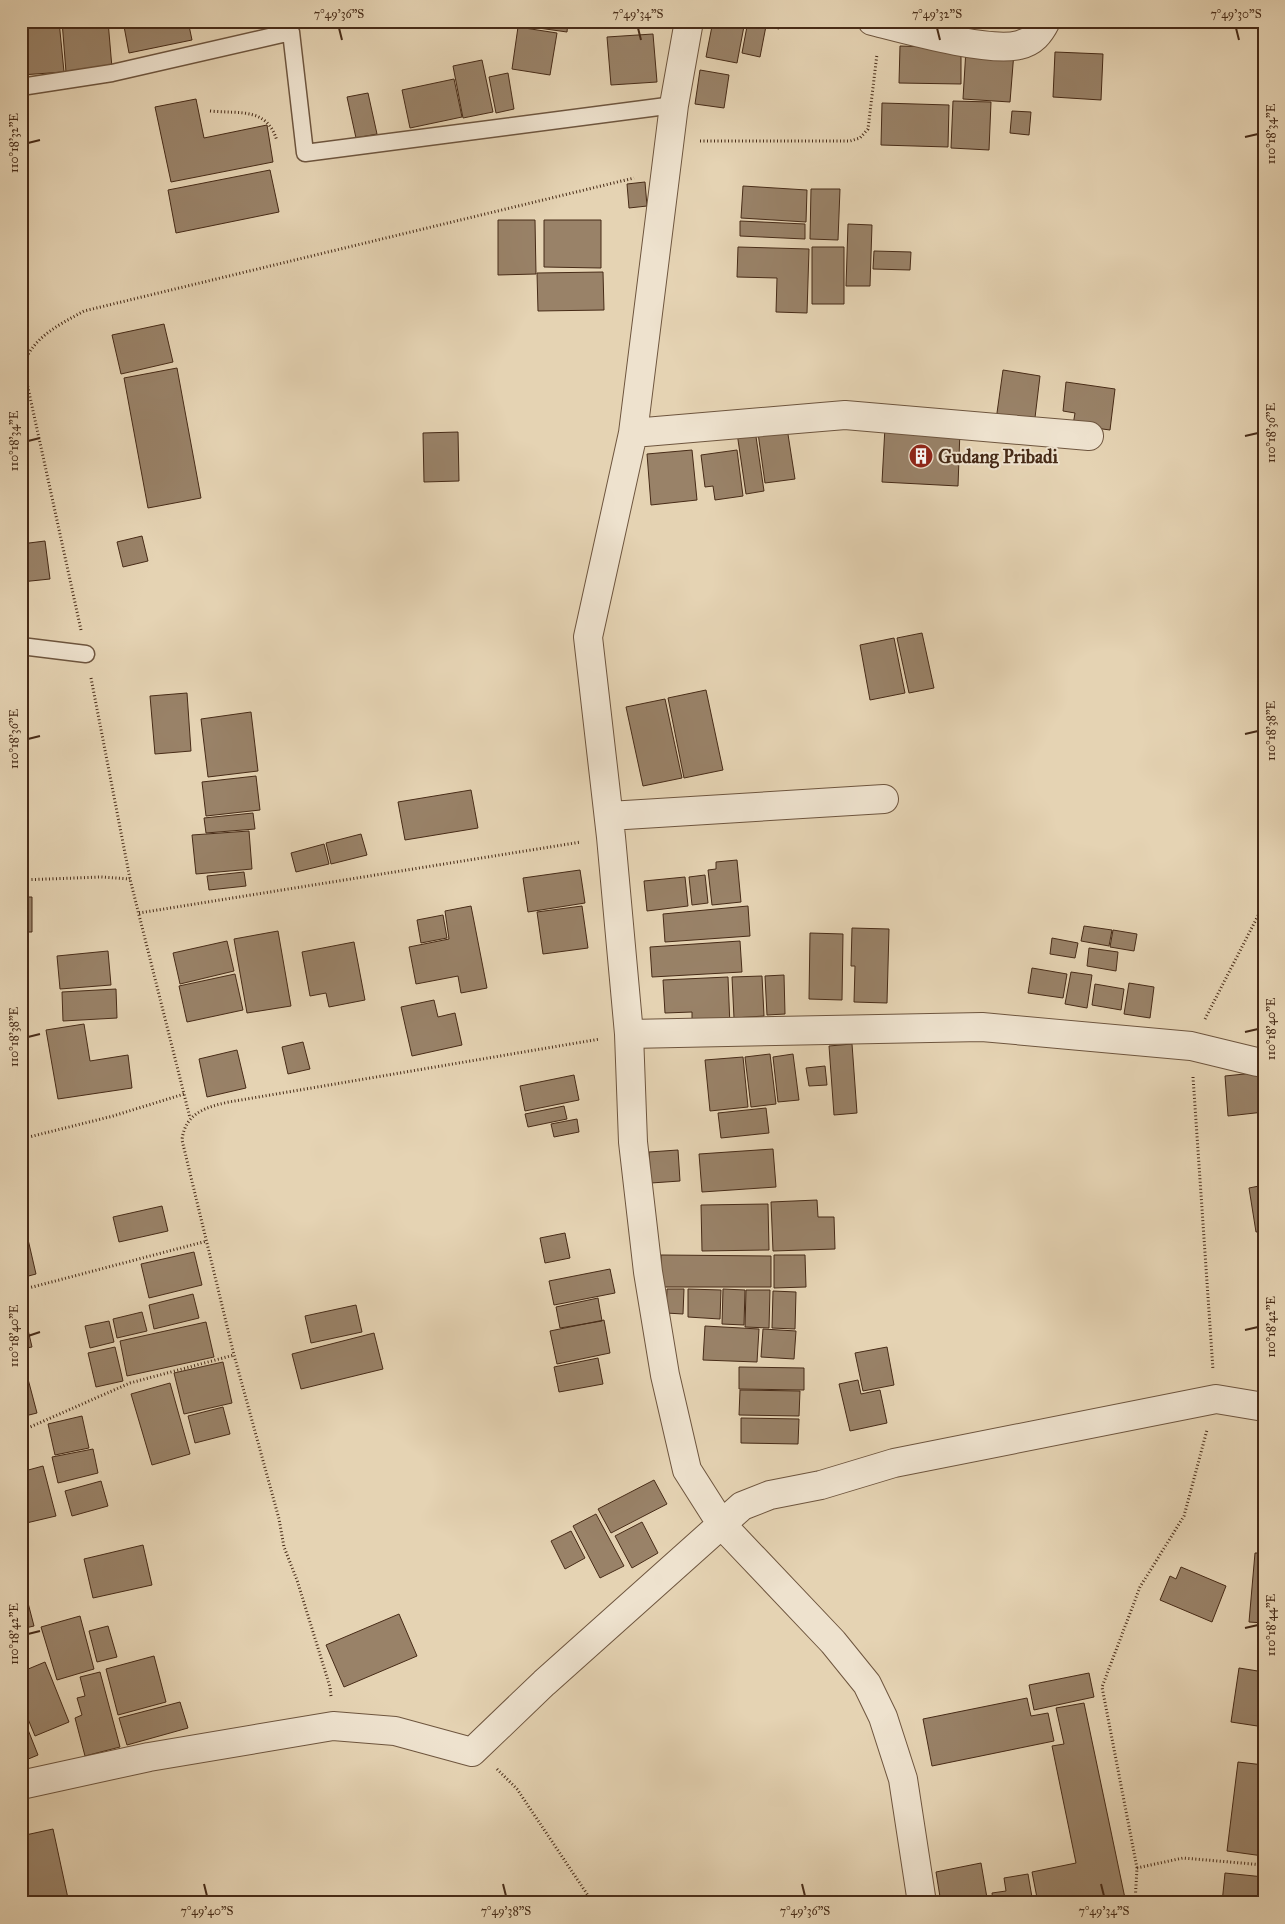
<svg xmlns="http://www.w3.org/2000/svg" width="1285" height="1924" font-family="'IM FELL Great Primer',serif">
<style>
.building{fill:#998268;stroke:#472b17}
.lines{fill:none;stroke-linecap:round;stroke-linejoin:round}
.service-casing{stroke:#6e553e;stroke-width:19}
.minor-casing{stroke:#6e553e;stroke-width:30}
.path{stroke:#472b17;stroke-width:3;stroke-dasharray:1 2.5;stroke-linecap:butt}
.service{stroke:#eee2ce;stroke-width:16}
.minor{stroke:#eee2ce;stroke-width:28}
.ticks{fill:none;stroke:#472b17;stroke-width:2}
.labels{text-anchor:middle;stroke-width:4;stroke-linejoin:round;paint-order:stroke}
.poi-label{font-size:19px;font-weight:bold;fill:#472b17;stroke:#eee2ce;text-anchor:start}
.neatline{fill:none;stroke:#472b17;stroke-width:2}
.ticks-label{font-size:12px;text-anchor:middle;fill:#472b17}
</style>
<rect width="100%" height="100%" fill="#e5d3b3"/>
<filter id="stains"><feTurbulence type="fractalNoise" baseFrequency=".004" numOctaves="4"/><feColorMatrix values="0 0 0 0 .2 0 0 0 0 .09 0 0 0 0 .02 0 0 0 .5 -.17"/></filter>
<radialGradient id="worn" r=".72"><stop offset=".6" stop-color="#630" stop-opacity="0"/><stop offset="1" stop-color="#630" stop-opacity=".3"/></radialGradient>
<path class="building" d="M21,21H59L64,72L21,75Z
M62,21H108L112,68L66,72Z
M123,21H188L192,40L129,53Z
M517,21H568L567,32L517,25Z
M713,21H745L737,63L706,57Z
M748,21H780L779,29L766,26L760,57L742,53Z
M1057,21H1110V27L1057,28Z
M518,27L557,33L550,75L512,69Z
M653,34L657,82L611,85L607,37Z
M900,46L961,48V84L899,83Z
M966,49L1014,52L1010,102L963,99Z
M1055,52L1103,54L1101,100L1053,97Z
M482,60L493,112L463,118L453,66Z
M700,70L729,75L724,108L695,104Z
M508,73L514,109L496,113L489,77Z
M454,79L462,117L410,128L402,90Z
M368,93L377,134L356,138L347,97Z
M196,99L204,138L267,125L273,162L171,182L155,107Z
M953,101L991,102L989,150L951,148Z
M882,103L949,105L948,147L881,145Z
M1012,111L1031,112L1029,135L1010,133Z
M270,170L279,212L176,233L168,190Z
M645,182L647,206L629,208L627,184Z
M743,186L807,190L806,222L741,218Z
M811,189H840L838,240L810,239Z
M498,220H535L536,274L498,275Z
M544,220H601V268L544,267Z
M740,221L805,224V239L740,236Z
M848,224L872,225L870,286H846Z
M738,247L809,249L807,313L776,312L777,278L737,277Z
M812,247H844V304H812Z
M874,251L911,252L910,270L873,269Z
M603,272L604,310L538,311L537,273Z
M164,324L173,362L121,374L112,335Z
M177,368L201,498L148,508L124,378Z
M1003,370L1040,376L1034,426L996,420Z
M1066,382L1115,389L1110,430L1073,425L1075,413L1063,411Z
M885,427L960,430L958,486L882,482Z
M787,428L795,479L765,483L758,433Z
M755,430L764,491L746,494L737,433Z
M458,432L459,481L424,482L423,433Z
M692,450L697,500L651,505L647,454Z
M737,450L743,496L715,500L713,486L705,487L701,455Z
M142,536L148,561L123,567L117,542Z
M45,541L50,579L21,582V544Z
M922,633L934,688L909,693L897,638Z
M894,638L905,693L870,700L860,645Z
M706,690L723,770L684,778L668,698Z
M187,693L191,751L155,754L150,696Z
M665,699L682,778L643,786L626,707Z
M251,712L258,771L208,777L201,719Z
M256,776L260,810L206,816L202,782Z
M471,790L478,828L405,840L398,802Z
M253,813L255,829L206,833L204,818Z
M249,831L252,869L196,874L192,835Z
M361,834L367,855L331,864L326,843Z
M324,844L329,864L296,872L291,853Z
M737,860L741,902L712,905L708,870L716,869V862Z
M580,870L585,903L528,912L523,878Z
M244,872L246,886L209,890L207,876Z
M705,875L708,903L692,905L689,877Z
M685,877L688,906L647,911L644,881Z
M21,897H32V932H21Z
M471,906L487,988L461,993L458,976L416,984L409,947L449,939L445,911Z
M582,906L588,948L543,954L537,912Z
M748,906L750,936L665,942L663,914Z
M443,915L447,938L421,943L417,920Z
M1084,926L1112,930L1109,946L1081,941Z
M852,928L889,929L887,1003L854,1002L855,966H851Z
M1113,930L1137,934L1134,951L1110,947Z
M278,931L291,1006L247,1013L234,939Z
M810,933L843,934L842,1000L809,999Z
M1052,938L1078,943L1075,958L1050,954Z
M227,941L234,971L180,984L173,953Z
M740,941L742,972L652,977L650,947Z
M354,942L365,1000L329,1007L326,993L310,996L302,952Z
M1089,948L1118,952L1116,971L1087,966Z
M108,951L111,985L60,989L57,956Z
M1032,968L1067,974L1063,998L1028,993Z
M1071,972L1092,975L1087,1008L1065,1004Z
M235,974L243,1010L187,1022L179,986Z
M784,975L785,1014L767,1015L765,976Z
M762,976L764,1016L734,1018L732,977Z
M728,977L730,1026L692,1027V1012L665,1013L663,980Z
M1129,983L1154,987L1150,1018L1124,1014Z
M1095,984L1124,989L1121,1010L1092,1005Z
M116,989L117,1018L63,1021L62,992Z
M434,1000L438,1017L455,1013L462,1045L412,1056L401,1007Z
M84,1024L90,1061L128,1055L132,1088L58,1099L46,1030Z
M303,1042L310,1069L288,1074L282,1047Z
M852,1044L857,1113L834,1115L829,1046Z
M237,1050L246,1088L207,1097L199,1059Z
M770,1054L776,1104L751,1107L745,1057Z
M793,1054L799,1100L778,1102L773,1057Z
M743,1057L748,1107L710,1111L705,1060Z
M825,1066L827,1085L809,1086L806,1068Z
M1264,1072V1112L1228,1116L1225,1076Z
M574,1075L579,1100L525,1111L520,1086Z
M564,1106L567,1119L528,1127L525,1114Z
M766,1108L769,1133L721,1138L718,1113Z
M577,1119L579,1132L554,1137L551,1124Z
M773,1149L776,1187L702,1192L699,1154Z
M678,1150L680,1181L651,1183L649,1152Z
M1264,1185V1231L1256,1232L1249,1188Z
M817,1200L818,1217H834L835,1249L773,1251L771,1202Z
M768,1204L769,1250L702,1251L701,1205Z
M162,1206L168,1231L119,1242L113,1217Z
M565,1233L570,1258L545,1263L540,1238Z
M27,1235L36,1274L21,1278V1237Z
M194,1252L202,1285L149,1298L141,1264Z
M661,1255L771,1256V1287H661Z
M774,1255H805L806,1287L774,1288Z
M610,1269L615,1293L554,1305L549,1281Z
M667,1289H684L683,1314L666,1313Z
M688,1289L721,1290L720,1319L688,1317Z
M723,1289L745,1290L744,1325L722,1324Z
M746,1290H770L769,1328L745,1327Z
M773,1291L796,1292L795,1329L772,1328Z
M193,1294L199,1318L154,1329L149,1305Z
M598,1298L602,1321L560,1328L556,1307Z
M356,1305L362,1332L311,1343L305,1316Z
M23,1308L32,1347L21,1349V1309Z
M142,1312L147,1331L117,1338L113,1319Z
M604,1320L610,1353L557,1364L550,1331Z
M109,1321L114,1342L90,1348L85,1326Z
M206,1322L214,1357L127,1376L120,1341Z
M705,1326L759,1329L757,1362L703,1360Z
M763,1329L796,1331L794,1359L761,1357Z
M374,1333L383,1369L301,1389L292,1354Z
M115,1347L123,1381L96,1387L88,1353Z
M887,1347L894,1385L863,1391L855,1353Z
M598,1358L603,1384L559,1392L554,1367Z
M223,1362L232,1403L184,1414L174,1373Z
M739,1367L804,1368V1390L739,1389Z
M28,1379L37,1413L21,1417V1380Z
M858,1380L861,1394L880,1390L887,1423L850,1431L839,1384Z
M170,1383L190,1454L152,1465L131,1394Z
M740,1390L800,1391L799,1416L739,1415Z
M223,1407L230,1434L195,1443L188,1416Z
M82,1416L89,1448L55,1455L48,1424Z
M741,1418L799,1419L798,1444L741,1443Z
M93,1449L98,1473L58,1483L52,1457Z
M43,1466L56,1516L22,1524L21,1472Z
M654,1480L667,1504L611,1533L598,1509Z
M101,1481L108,1506L72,1516L65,1491Z
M596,1514L624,1566L600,1578L573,1526Z
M642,1522L658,1553L632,1568L615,1536Z
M571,1531L585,1558L565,1569L551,1541Z
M143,1545L152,1585L93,1598L84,1559Z
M1255,1553H1264V1623L1249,1622Z
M1181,1567L1226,1586L1212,1622L1160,1600L1170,1576L1176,1579Z
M21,1576L34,1626L21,1629Z
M399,1614L417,1656L344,1687L326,1645Z
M80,1616L94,1669L57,1680L41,1627Z
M108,1626L117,1657L97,1662L89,1631Z
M154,1656L166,1702L118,1715L106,1669Z
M45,1662L69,1722L35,1736L21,1702V1672Z
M1239,1668L1264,1672V1727L1231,1722Z
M100,1672L120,1747L85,1756L75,1718L82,1715L77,1698L85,1696L80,1677Z
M1089,1673L1094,1697L1034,1710L1029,1685Z
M1027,1698L1031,1716L1048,1713L1054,1741L932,1766L923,1719Z
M180,1702L188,1728L127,1745L119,1718Z
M1084,1703L1126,1903H1038L1032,1872L1076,1863L1052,1746L1064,1744L1056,1708Z
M21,1712L38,1755L21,1762Z
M1238,1762L1264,1765L1263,1856L1227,1851Z
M53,1829L69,1903H30L21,1867V1836Z
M981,1863L987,1898L963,1903H941L936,1872Z
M1225,1873L1264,1877V1903H1222Z
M1028,1874L1033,1903H993L992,1893L1006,1891L1004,1878Z"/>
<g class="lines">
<defs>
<path id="service" d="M21,87L112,73L291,32L305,153L674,105
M21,646L86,654"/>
<path id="minor" d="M689,21L674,105L633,433L588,637L611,837L629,1034L633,1142L648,1272L665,1375L687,1470L722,1525L833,1642L867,1684L883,1717L903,1779L922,1903
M872,21C904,29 989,53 1019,45C1033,42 1040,33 1046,21
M633,433L845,415L1089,436
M609,816L884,799
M629,1034L982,1027L1191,1046L1257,1062L1264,1061
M21,1785L149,1757L333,1726L395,1731L472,1752L544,1683L742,1506L770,1495L821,1485L894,1463L1216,1399L1264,1407"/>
</defs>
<use href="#service" class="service-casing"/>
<use href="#minor" class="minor-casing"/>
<path class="path" d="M210,111C241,114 267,107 277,141
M700,141H850L860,138L868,129L877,54
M81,630L23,365C34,336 59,325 84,311L634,178
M91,678L130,879L190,1118
M21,880L101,877L130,879
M139,913L581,842
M1205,1019L1264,904
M1193,1077L1213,1370
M21,1139L113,1116L184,1094
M21,1290L207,1241
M21,1431L130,1383L234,1355
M331,1696L330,1687L297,1580L284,1547L279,1519L234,1355L182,1140C185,1113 206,1107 229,1102L600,1039
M497,1769L517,1789L593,1903
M1137,1868L1102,1687L1140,1587L1184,1516L1207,1430
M1135,1903L1137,1868L1183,1858L1264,1865"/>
<use href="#service" class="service"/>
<use href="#minor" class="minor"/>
</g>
<path class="ticks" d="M339,28L342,40M638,28L641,40M937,28L940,40M1236,28L1239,40M1245,137L1258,134M28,143L40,140M1245,436L1258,433M28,441L40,438M1245,734L1258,731M28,739L40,736M1245,1032L1258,1029M28,1037L40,1034M1245,1330L1258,1327M28,1336L40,1332M1245,1628L1258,1625M28,1634L40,1631M204,1884L207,1896M503,1884L506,1896M802,1884L805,1896M1101,1884L1104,1896"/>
<defs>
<symbol id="building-disc" viewBox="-11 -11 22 22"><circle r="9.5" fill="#8f2418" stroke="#eee2ce"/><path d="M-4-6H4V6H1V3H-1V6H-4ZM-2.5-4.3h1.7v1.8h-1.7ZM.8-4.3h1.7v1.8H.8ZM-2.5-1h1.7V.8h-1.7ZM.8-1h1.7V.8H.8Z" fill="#fff"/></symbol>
</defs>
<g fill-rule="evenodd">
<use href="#building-disc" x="907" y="442" width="28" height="28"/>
</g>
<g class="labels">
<g class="poi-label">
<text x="938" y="463">Gudang Pribadi</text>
</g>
</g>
<rect width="1285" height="1924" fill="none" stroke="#e5d3b3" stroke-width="55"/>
<rect x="28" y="28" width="1230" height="1868" class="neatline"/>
<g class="ticks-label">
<text x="339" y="18">7°49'36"S</text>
<text x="638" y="18">7°49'34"S</text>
<text x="937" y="18">7°49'32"S</text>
<text x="1236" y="18">7°49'30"S</text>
<text transform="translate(1271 134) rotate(-90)" y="4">110°18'34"E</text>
<text transform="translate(14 143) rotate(-90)" y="4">110°18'32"E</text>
<text transform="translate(1271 433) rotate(-90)" y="4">110°18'36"E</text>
<text transform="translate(14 441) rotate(-90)" y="4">110°18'34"E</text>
<text transform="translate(1271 731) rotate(-90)" y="4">110°18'38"E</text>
<text transform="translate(14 739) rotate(-90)" y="4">110°18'36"E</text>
<text transform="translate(1271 1029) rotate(-90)" y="4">110°18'40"E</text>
<text transform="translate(14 1037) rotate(-90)" y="4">110°18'38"E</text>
<text transform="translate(1271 1327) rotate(-90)" y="4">110°18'42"E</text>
<text transform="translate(14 1336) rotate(-90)" y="4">110°18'40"E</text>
<text transform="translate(1271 1625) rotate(-90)" y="4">110°18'44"E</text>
<text transform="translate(14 1634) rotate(-90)" y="4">110°18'42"E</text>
<text x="207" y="1915">7°49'40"S</text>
<text x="506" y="1915">7°49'38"S</text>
<text x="805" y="1915">7°49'36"S</text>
<text x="1104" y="1915">7°49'34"S</text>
</g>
<rect width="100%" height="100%" filter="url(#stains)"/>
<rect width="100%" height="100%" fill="url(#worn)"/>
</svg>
